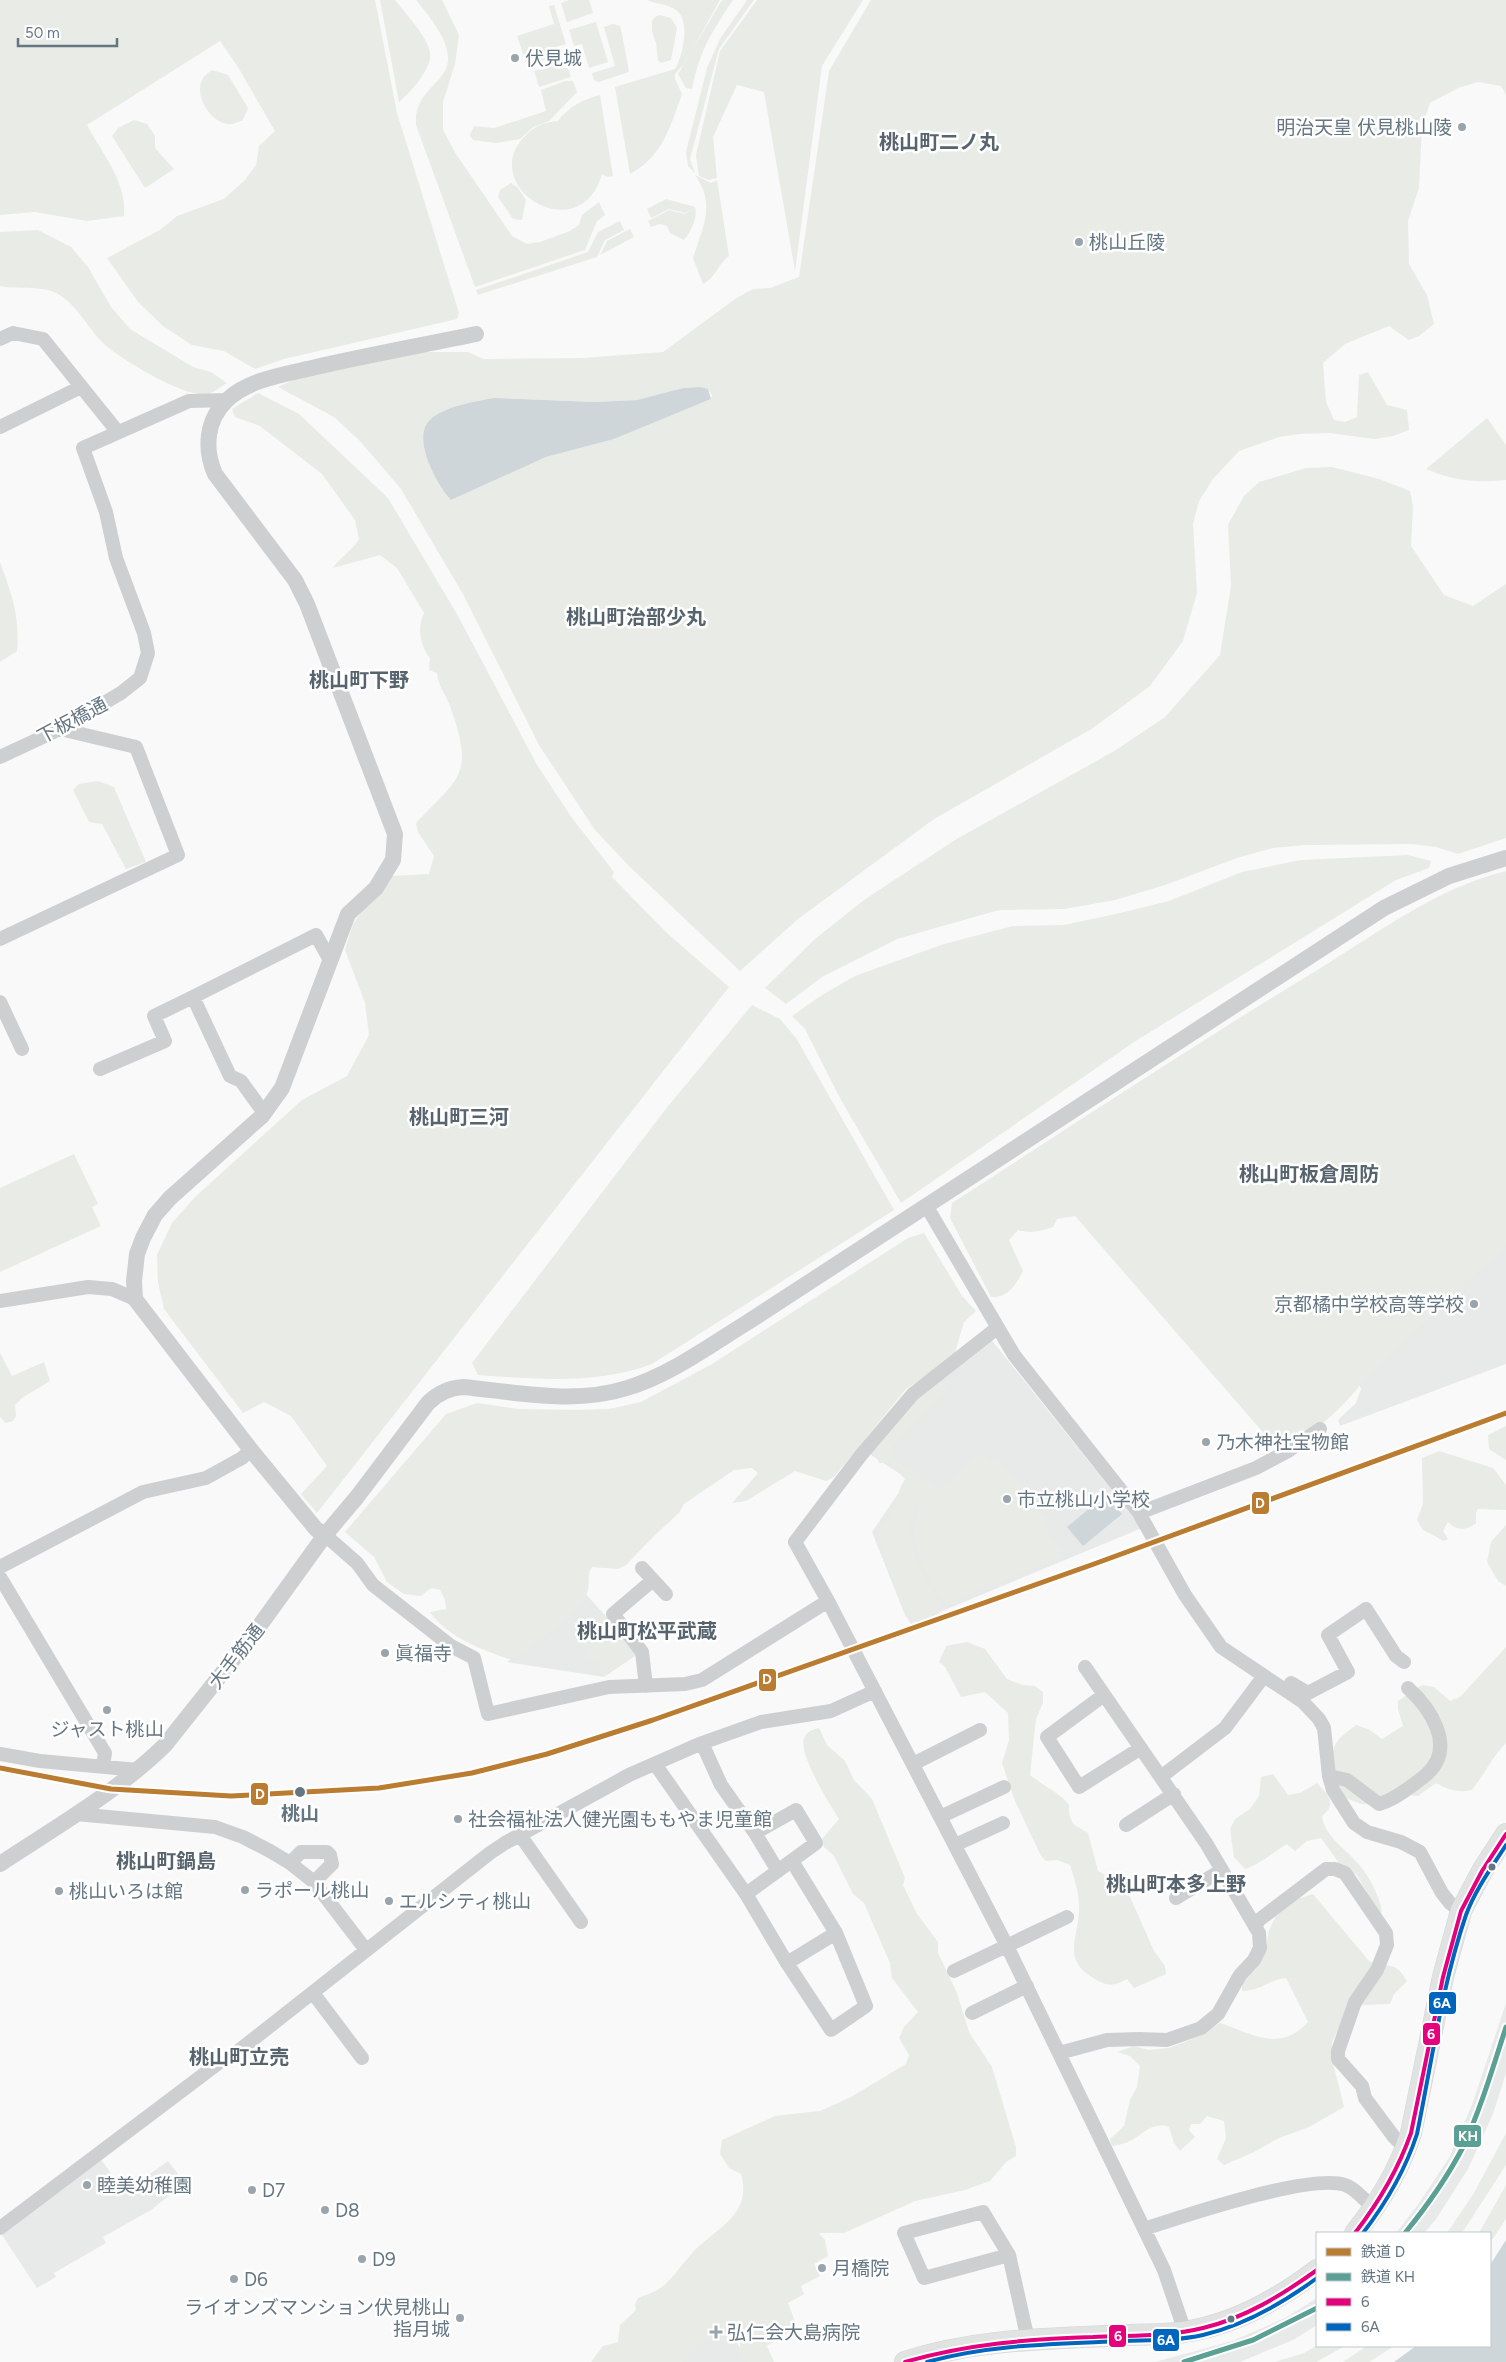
<svg xmlns="http://www.w3.org/2000/svg" width="1506" height="2362" font-family="Figtree,'Noto Sans JP',sans-serif">
<style>
.built{fill:#e8e9e9}
.green{fill:#e8ebe6;fill-rule:evenodd}
.water{fill:#ced6d9}
.lines{fill:none;stroke-linecap:round;stroke-linejoin:round}
.primary-casing{stroke:#d5d6d7;stroke-width:22}
.minor{stroke:#cecfd0;stroke-width:14}
.tertiary{stroke:#cecfd0;stroke-width:16}
.primary{stroke:#e1e2e2;stroke-width:21}
.bus-1-casing{stroke:#fff;stroke-width:8}
.bus-2-casing{stroke:#fff;stroke-width:8}
.bus-1{stroke:#e5007d;stroke-width:4}
.bus-2{stroke:#0065bd;stroke-width:4}
.rail-1-casing{stroke:#fff;stroke-width:9}
.rail-2-casing{stroke:#fff;stroke-width:9}
.rail-1{stroke:#ba7c31;stroke-width:5}
.rail-2{stroke:#5ba094;stroke-width:5}
.poi-dot{fill:#99a4ac;stroke:#fff;stroke-width:2}
.stop-dot{fill:#657683;stroke:#fff;stroke-width:2}
.labels{text-anchor:middle;stroke-width:5;stroke-linejoin:round;paint-order:stroke}
.poi-label{font-size:19px;fill:#657683;stroke:#fff;text-anchor:start}
.street-label{font-size:19px;fill:#657683;stroke:#fff}
.stop-label{font-size:19px;font-weight:bold;fill:#657683;stroke:#fff}
.neighbourhood-label{font-size:20px;font-weight:bold;fill:#57646e;stroke:#fff}
.line-badge{stroke:#fff;stroke-width:2}
.badge-label{font-size:14px;text-anchor:middle;font-weight:bold;fill:#fff}
</style>
<rect width="100%" height="100%" fill="#f9f9f9"/>
<path class="built" d="M1506,1243V1364L1340,1426L1338,1420L1356,1403L1361,1389L1359,1383Z
M990,1338L1142,1528L911,1624L905,1615L872,1532L908,1479L868,1453L916,1397Z
M584,1592L639,1653L604,1677L507,1662Z
M1506,2003V2073L1493,2114L1468,2169L1436,2219L1424,2233H1396L1417,2206L1449,2158L1472,2105Z
M99,2157L125,2192L168,2161L185,2183L151,2210L103,2237L106,2243L54,2273L56,2277L37,2288L0,2232Z
M1317,2298V2325L1295,2339L1240,2362H1155L1232,2341L1285,2318Z
M726,2324L748,2362H672Z"/>
<path class="green" d="M0,0H375L397,113L459,313L457,319L284,359L255,369L224,351L192,345L163,326L138,302L107,258L160,230L177,216L224,199L245,180L256,165L259,146L275,131L238,67L220,41L87,125C102,154 127,181 124,216L87,221L35,212L0,215Z
M380,0H395C405,13 428,37 430,53C433,67 410,93 399,102Z
M416,0H442L459,35L455,64L443,102V130L456,154L512,236L527,244L540,242L570,231L579,225L582,215L599,202L605,215L597,221L585,250L475,287L416,125C413,91 446,84 448,61C450,40 428,15 416,0Z
M569,0H589L593,13L567,22L561,3Z
M647,0H720L685,63L675,74V79L682,94C670,127 663,156 630,174L615,87L675,69C683,55 691,21 676,10C668,4 655,4 647,0Z
M722,0H733C711,33 700,50 692,89L686,88L678,74Z
M747,0H754L719,49L690,159L695,173L688,166L686,152L707,68L720,39Z
M757,0H863L822,66L795,271L764,92L737,85L713,137L717,178L709,180L699,176L696,155L720,51Z
M871,0H1506V95L1501,86L1478,82L1458,88L1430,103L1422,126L1419,188L1408,221L1409,264L1427,295L1434,324L1419,336L1409,340L1389,326L1345,344L1323,363L1326,402L1334,420L1345,422L1357,417L1359,375L1368,372L1387,405L1407,410L1409,430L1393,436L1375,439L1329,433L1300,434L1279,437L1239,451L1213,479L1199,501L1193,524L1197,593L1183,641L1150,686L1093,728L934,819L798,919L740,971L629,866L595,830L539,745L463,594L401,489L360,441L334,417L278,387L296,379L423,352H468L483,359L583,358L663,352L735,299L753,289L770,288L799,277L829,71ZM701,387L708,389L712,395L711,399L614,439L546,457L451,500L495,398L594,402L637,400L683,388Z
M554,5L566,44L547,50L549,58L527,65L517,36L554,24L549,6Z
M660,15L671,18L677,28L671,60L661,63L658,60L656,43L652,31V21L655,17Z
M596,22L608,62L589,68L582,44L574,46L569,30Z
M613,24L620,26L621,29L629,72L599,82L594,80L592,73L615,66L604,27Z
M553,65L554,68H568L571,77L539,87L534,71Z
M212,70L228,75L248,108L243,120C238,122 232,125 228,124C210,122 193,95 203,78C205,75 209,72 212,70Z
M565,81H573L577,92L549,121L533,127L520,139L496,143L473,140L470,135L474,126L494,128L546,111L541,90Z
M600,95L613,176L608,177L602,174C579,253 473,184 527,134C533,128 542,123 551,122C553,121 556,122 558,121C560,119 561,116 563,115C574,104 585,99 600,95Z
M134,120L147,124L155,136V148L174,169L145,188L112,136L118,128Z
M695,175L711,183L717,180L729,256C718,264 716,277 703,284L693,258C703,226 716,205 695,175Z
M511,183L518,188L526,200L522,220L513,219L498,197L500,190Z
M666,199L695,207C698,217 691,232 684,240L670,233L667,226L660,224L651,227L648,221L669,210L685,214L694,209L685,213L669,209L651,218L647,209Z
M620,221L624,230L605,240L597,257L478,295L476,290L588,252L598,232Z
M630,229L634,237L600,255L607,241Z
M38,230L71,247L88,267L111,307L130,329L193,367L211,372L227,383C221,387 213,393 207,394C184,398 116,357 100,340C87,326 75,302 56,293C39,285 18,290 0,286V232Z
M258,393L299,414L388,498L458,616L537,765L572,818L614,872L612,877L668,934L729,987L317,1513L301,1494L327,1466L291,1416L264,1402L243,1413L164,1309L158,1282L157,1255L172,1223L195,1197L302,1100L347,1076L369,1035L365,1003L345,950L353,924L367,904L391,876L429,874L434,856L418,832L416,823C460,777 474,775 451,709C447,696 438,687 437,673L429,670L430,658C420,645 417,629 424,613L397,568L380,555L333,568C340,557 352,551 359,539L355,520L322,474L260,426L235,417L232,409Z
M1487,418L1506,445V480C1475,483 1455,481 1426,469Z
M1332,467L1379,479L1410,491L1413,506L1411,546L1444,595L1473,606L1506,584V838L1458,854L1436,847L1412,844L1304,845L1273,848L1237,858L1165,885L1115,900L1064,909L999,910L897,939L822,977L786,1004L765,988L815,939L864,900L955,840L1116,750L1165,717L1220,655L1231,586L1228,525L1244,496L1259,482L1306,468Z
M0,562C12,595 20,616 17,651L0,662Z
M98,781L114,787L146,862L126,869L102,824L89,822L73,790L79,784Z
M1408,855L1431,861L1429,868L1396,880L1134,1042L901,1203L841,1100L805,1029L792,1016L822,995L855,976L944,944L1013,926L1064,925L1116,914L1169,901L1242,872L1301,860Z
M1506,871V1245L1363,1381C1342,1410 1311,1435 1280,1452L1075,1216L1057,1219L1053,1227C1041,1231 1031,1234 1018,1230L1009,1240L1023,1271C1015,1286 1008,1298 991,1297L950,1218L952,1203C1074,1124 1195,1044 1319,969C1379,932 1437,888 1506,871Z
M752,1005L780,1019L796,1038L894,1210L652,1364C597,1385 535,1379 478,1375L472,1363L665,1110Z
M74,1154L98,1204L92,1207L101,1226L0,1272V1188Z
M924,1233L962,1296L976,1311L964,1322L954,1356L906,1389L834,1477L826,1481L795,1471L746,1501L732,1503L758,1473L752,1468L734,1470L684,1504L679,1513L656,1534L626,1565L618,1569L592,1567C586,1576 591,1584 587,1593C576,1615 535,1644 514,1658L508,1659C479,1648 449,1638 430,1612L446,1609L445,1600L440,1590L431,1588L421,1596L404,1594L387,1582L374,1557L345,1532L446,1414L477,1403L519,1409L576,1410L609,1409L641,1402L712,1364L908,1238Z
M0,1353L12,1376L44,1362L50,1381L22,1398L15,1405L16,1416L13,1421L5,1423L0,1417Z
M939,1382L945,1385L947,1392L892,1447C895,1468 905,1462 917,1472C920,1475 922,1479 925,1482H931L936,1491L982,1453L991,1464L999,1458L1046,1518L1049,1534L1064,1557L945,1604L920,1563L913,1528L919,1506H917C898,1543 927,1576 942,1609L935,1621L922,1625L911,1618L905,1611L877,1535L893,1509L901,1486L905,1479L890,1463H879L874,1449L907,1404Z
M1506,1426V1460L1489,1449L1488,1435Z
M1439,1451L1493,1468L1506,1485V1510L1478,1509L1476,1513V1523C1466,1531 1457,1531 1448,1522L1443,1531L1448,1539L1444,1541L1423,1530L1417,1520L1423,1504L1422,1458Z
M1506,1525V1586L1498,1581L1487,1562L1491,1542Z
M602,1614L635,1654L605,1675H601L599,1659L587,1660V1649L576,1637Z
M967,1642L985,1649L1007,1679L1022,1685L1035,1686L1043,1692V1703L1036,1719L1030,1775C1043,1786 1059,1792 1069,1805V1814L1073,1824L1088,1833L1098,1871L1119,1883L1130,1897L1154,1951L1165,1966L1166,1974L1134,1988L1127,1979C1114,1986 1108,1987 1095,1979C1061,1959 1078,1941 1079,1911C1080,1896 1075,1880 1070,1865L1057,1860L1046,1861L1041,1856L1015,1801L1002,1763L1009,1740L1008,1713L985,1692L961,1697L945,1667L939,1662L946,1646Z
M1506,1647V1743C1492,1757 1484,1775 1472,1790C1458,1793 1448,1790 1436,1783L1418,1796L1402,1794L1386,1805L1361,1804L1343,1797C1334,1781 1325,1754 1340,1738C1345,1733 1351,1729 1356,1725L1368,1729L1382,1739L1403,1726L1398,1709V1701L1422,1685L1434,1687L1450,1701L1460,1697Z
M819,1728L827,1745L845,1761L854,1780L872,1799L905,1878L903,1885L917,1914L938,1942V1953L957,1993L969,2032L992,2067L1016,2147V2156L1006,2162L990,2181L965,2190L915,2201L844,2233H819L825,2240L828,2256L814,2264L820,2276L801,2286L804,2294L788,2303L797,2327L767,2346L774,2362H745L740,2352V2339L730,2329L709,2336L682,2362H591L603,2346L618,2342L620,2325L636,2310L635,2304L638,2298C644,2295 653,2293 659,2289C673,2280 685,2259 698,2247C721,2226 752,2212 741,2174L729,2168L720,2154L722,2140L775,2116L820,2111L851,2097L906,2064L909,2055L899,2038L904,2027L918,2012L892,1978L890,1963L864,1903L853,1894L834,1856L824,1847L822,1839L839,1819C830,1805 798,1754 804,1738C807,1731 812,1730 819,1728Z
M1273,1774L1288,1795L1300,1793L1317,1783C1328,1795 1338,1803 1322,1816C1324,1837 1349,1851 1361,1867C1370,1878 1381,1899 1382,1913L1377,1910L1357,1875L1341,1866L1321,1838L1307,1841L1295,1851L1287,1844C1272,1853 1260,1864 1245,1869L1234,1857L1230,1829L1235,1819L1250,1809L1259,1796L1261,1777Z
M1313,1894L1369,1961C1387,1971 1393,1957 1407,1981L1394,1994L1390,2004L1364,2005L1348,2010L1332,2042V2059L1344,2107L1309,2127L1279,2138L1254,2152L1224,2165L1217,2159L1226,2138L1224,2121L1207,2116L1200,2124H1191L1189,2130L1195,2137L1180,2151L1174,2143L1169,2127C1151,2121 1142,2136 1128,2142C1123,2144 1117,2145 1112,2146L1110,2139L1124,2126L1130,2100L1137,2087L1140,2066L1130,2056L1117,2052L1134,2046L1148,2050L1169,2048L1190,2040L1220,2023C1253,2034 1279,2053 1308,2022L1286,1978C1268,1980 1261,1991 1242,1991V1982L1266,1950L1269,1930L1276,1916L1297,1899Z
M1506,2133V2165L1462,2233H1447L1474,2193Z
M1506,2185V2219L1490,2243V2233H1479Z
M1317,2345L1345,2346L1316,2362H1275L1304,2353Z
M1367,2346H1394L1369,2362H1343Z"/>
<path class="water" d="M701,387L708,389L711,399L614,439L546,457L451,500C437,485 411,438 430,420C442,407 477,401 495,398L594,402L637,400L683,388Z
M1106,1495L1122,1514L1083,1546L1067,1527Z
M1506,2240V2362H1394L1416,2346H1490V2265Z"/>
<g class="lines">
<defs>
<path id="primary" d="M1355,2233C1379,2203 1399,2171 1411,2133L1443,1977L1461,1911L1482,1871L1506,1834
M905,2362C977,2338 1052,2339 1127,2335C1146,2334 1166,2335 1184,2332C1232,2325 1279,2299 1317,2270"/>
</defs>
<use href="#primary" class="primary-casing"/>
<path class="minor" d="M0,339L13,333L43,339L117,431
M0,427L81,387
M0,757L60,729L121,693L140,678L148,653L144,633L116,558L106,512L83,448L189,401L227,400
M0,939L178,855L136,747L60,729
M0,1002L22,1049
M100,1069L165,1041L154,1016L193,997
M264,1113L241,1081L230,1076L193,997L316,935L330,960
M927,1207L1014,1355L1139,1513L1185,1595L1221,1647L1303,1702L1319,1719L1324,1728L1329,1776L1333,1790L1354,1823L1367,1832L1401,1842L1420,1852L1442,1893L1450,1903L1461,1911
M0,1301L88,1287L112,1289L135,1299
M997,1328L913,1394L861,1455L795,1542L828,1601L1007,1946L1164,2270L1185,2332
M1139,1513L1256,1468L1288,1451L1320,1429
M325,1535L357,1563L373,1585L451,1646L474,1658L488,1714L609,1687L685,1684L702,1680L828,1601
M0,1567L143,1492L206,1478L242,1458L251,1450
M642,1568L666,1594
M0,1577L105,1753L103,1766
M1291,1683L1308,1693L1348,1672L1328,1635L1366,1609L1396,1656L1404,1662
M646,1686L642,1652L613,1614L653,1580
M1104,1695L1047,1737L1079,1787L1141,1748
M702,1743L721,1785L755,1833L778,1871
M0,1754L40,1761L138,1770
M655,1764L746,1894L787,1963L831,2030L866,2006L836,1933L792,1861
M913,1764L980,1730
M1162,1776L1225,1728L1264,1676
M1329,1776L1347,1780L1379,1804C1393,1800 1401,1793 1413,1785C1418,1781 1424,1777 1428,1773C1456,1746 1430,1708 1408,1688
M76,1814L215,1827L243,1837L270,1851L290,1863L314,1882L366,1950
M940,1817L1004,1787
M1126,1825L1174,1794
M520,1835L581,1922
M955,1845L1003,1823
M290,1863L301,1852H327L330,1855L332,1864L314,1882
M746,1894L816,1843L796,1810L755,1833
M1176,1898L1222,1870
M1255,1927L1259,1920L1326,1869H1335L1345,1873L1386,1933L1387,1945L1377,1970L1355,2002L1338,2051V2059L1362,2086L1365,2098L1394,2137L1406,2149
M787,1963L836,1933
M954,1971L1067,1917
M313,1993L362,2058
M972,2013L1027,1986
M1059,2053L1107,2040L1139,2039L1167,2040L1201,2028L1218,2014L1240,1975L1254,1960L1260,1948L1259,1933L1206,1843L1085,1667
M0,2228L220,2062L237,2052L490,1853L505,1843L629,1775L702,1743L761,1722L831,1711L875,1691
M1144,2229C1183,2216 1311,2173 1345,2185C1356,2188 1365,2202 1375,2208
M1009,2255L924,2278L904,2233L983,2212L1009,2255L1028,2340"/>
<path class="tertiary" d="M325,1535L316,1529L251,1450L135,1299L134,1281L137,1254L143,1238L155,1215L170,1198L262,1116L282,1088L348,914L376,888L393,860L395,834L307,604L295,580L215,474C204,449 206,420 227,400C249,379 287,374 316,367C369,355 423,345 476,334
M0,1864C56,1827 117,1792 165,1745L255,1632L325,1535L357,1497L428,1403C438,1393 449,1388 463,1387C516,1392 574,1405 627,1388C670,1375 709,1346 748,1322L1384,908L1449,876L1506,858"/>
<use href="#primary" class="primary"/>
<defs>
<path id="bus-1" d="M1355,2233C1379,2202 1398,2170 1411,2133L1443,1977L1461,1911L1482,1871L1506,1834
M905,2362C967,2344 1029,2339 1093,2337C1129,2335 1167,2337 1203,2328C1245,2318 1282,2295 1317,2270"/>
<path id="bus-2" d="M1363,2233C1386,2203 1405,2171 1417,2134C1432,2061 1442,1985 1466,1915C1475,1890 1492,1867 1506,1845
M927,2362C990,2344 1058,2344 1123,2341C1150,2340 1176,2341 1203,2335C1245,2325 1283,2303 1317,2278"/>
</defs>
<use href="#bus-1" class="bus-1-casing"/>
<use href="#bus-2" class="bus-2-casing"/>
<use href="#bus-1" class="bus-1"/>
<use href="#bus-2" class="bus-2"/>
<defs>
<path id="rail-1" d="M0,1768L111,1789L231,1796L379,1788L472,1773L547,1754L653,1720L1094,1564L1506,1413"/>
<path id="rail-2" d="M1405,2233C1427,2206 1447,2178 1463,2147C1481,2108 1493,2067 1506,2027
M1184,2362L1253,2340L1317,2308"/>
</defs>
<use href="#rail-1" class="rail-1-casing"/>
<use href="#rail-2" class="rail-2-casing"/>
<use href="#rail-1" class="rail-1"/>
<use href="#rail-2" class="rail-2"/>
</g>
<g class="poi-dot">
<circle cx="515" cy="58" r="5"/>
<circle cx="1462" cy="127" r="5"/>
<circle cx="1079" cy="242" r="5"/>
<circle cx="1474" cy="1304" r="5"/>
<circle cx="1206" cy="1442" r="5"/>
<circle cx="1007" cy="1499" r="5"/>
<circle cx="385" cy="1653" r="5"/>
<circle cx="107" cy="1710" r="5"/>
<circle cx="458" cy="1819" r="5"/>
<circle cx="245" cy="1890" r="5"/>
<circle cx="59" cy="1891" r="5"/>
<circle cx="389" cy="1901" r="5"/>
<circle cx="87" cy="2185" r="5"/>
<circle cx="252" cy="2190" r="5"/>
<circle cx="325" cy="2210" r="5"/>
<circle cx="362" cy="2259" r="5"/>
<circle cx="822" cy="2268" r="5"/>
<circle cx="234" cy="2279" r="5"/>
<circle cx="460" cy="2318" r="5"/>
<path d="M713.5 2324.5h5v5h5v5h-5v5h-5v-5h-5v-5h5z"/>
</g>
<g class="stop-dot">
<circle cx="300" cy="1792" r="6"/>
<circle cx="1492" cy="1867" r="4.5"/>
<circle cx="1231" cy="2319" r="4.5"/>
</g>
<g class="labels">
<g class="poi-label">
<text x="525" y="65">伏見城</text>
<text x="1452" y="134" text-anchor="end">明治天皇 伏見桃山陵</text>
<text x="1089" y="249">桃山丘陵</text>
<text x="1464" y="1311" text-anchor="end">京都橘中学校高等学校</text>
<text x="1216" y="1449">乃木神社宝物館</text>
<text x="1017" y="1506">市立桃山小学校</text>
<text x="395" y="1660">眞福寺</text>
<text x="107" y="1736" text-anchor="middle">ジャスト桃山</text>
<text x="468" y="1826">社会福祉法人健光園ももやま児童館</text>
<text x="255" y="1897">ラポール桃山</text>
<text x="69" y="1898">桃山いろは館</text>
<text x="399" y="1908">エルシティ桃山</text>
<text x="97" y="2192">睦美幼稚園</text>
<text x="262" y="2197">D7</text>
<text x="335" y="2217">D8</text>
<text x="372" y="2266">D9</text>
<text x="832" y="2275">月橋院</text>
<text x="244" y="2286">D6</text>
<text x="450" y="2314" text-anchor="end">ライオンズマンション伏見桃山<tspan x="450" dy="22">指月城</tspan></text>
<text x="727" y="2339">弘仁会大島病院</text>
</g>
<g class="street-label">
<text transform="translate(72 720) rotate(-28)" y="7">下板橋通</text>
<text transform="translate(236 1656) rotate(-52)" y="7">大手筋通</text>
</g>
<g class="stop-label">
<text x="300" y="1820">桃山</text>
</g>
<g class="neighbourhood-label">
<text x="939" y="149">桃山町二ノ丸</text>
<text x="636" y="624">桃山町治部少丸</text>
<text x="359" y="687">桃山町下野</text>
<text x="459" y="1124">桃山町三河</text>
<text x="1309" y="1181">桃山町板倉周防</text>
<text x="647" y="1638">桃山町松平武蔵</text>
<text x="166" y="1868">桃山町鍋島</text>
<text x="1176" y="1891">桃山町本多上野</text>
<text x="239" y="2064">桃山町立売</text>
</g>
</g>
<g class="line-badge">
<rect x="1251" y="1491" width="19" height="24" rx="5" fill="#ba7c31"/>
<rect x="758" y="1668" width="19" height="24" rx="5" fill="#ba7c31"/>
<rect x="250" y="1782" width="19" height="24" rx="5" fill="#ba7c31"/>
<rect x="1428" y="1991" width="29" height="24" rx="5" fill="#0065bd"/>
<rect x="1422" y="2022" width="19" height="24" rx="5" fill="#e5007d"/>
<rect x="1453" y="2124" width="29" height="24" rx="5" fill="#5ba094"/>
<rect x="1108" y="2324" width="19" height="24" rx="5" fill="#e5007d"/>
<rect x="1152" y="2328" width="28" height="24" rx="5" fill="#0065bd"/>
</g>
<g class="badge-label">
<text x="1260" y="1508">D</text>
<text x="767" y="1684">D</text>
<text x="260" y="1799">D</text>
<text x="1442" y="2008">6A</text>
<text x="1431" y="2039">6</text>
<text x="1468" y="2141">KH</text>
<text x="1118" y="2341">6</text>
<text x="1166" y="2345">6A</text>
</g>
<rect x="1316" y="2232" width="175" height="115" fill="#ffffff" stroke="#c1c8cd"/>
<rect x="1326" y="2248" width="25" height="8" fill="#ba7c31" stroke="#c1c8cd"/>
<text x="1361" y="2257" font-size="15" fill="#657683">鉄道 D</text>
<rect x="1326" y="2273" width="25" height="8" fill="#5ba094" stroke="#c1c8cd"/>
<text x="1361" y="2282" font-size="15" fill="#657683">鉄道 KH</text>
<rect x="1326" y="2298" width="25" height="8" fill="#e5007d" stroke="#c1c8cd"/>
<text x="1361" y="2307" font-size="15" fill="#657683">6</text>
<rect x="1326" y="2323" width="25" height="8" fill="#0065bd" stroke="#c1c8cd"/>
<text x="1361" y="2332" font-size="15" fill="#657683">6A</text>
<path d="M18 38v8h99v-8" fill="none" stroke="#657683" stroke-width="2.5"/>
<text x="25" y="38" font-size="15" fill="#657683" stroke="#ffffff" stroke-width="4" paint-order="stroke">50 m</text>
</svg>
